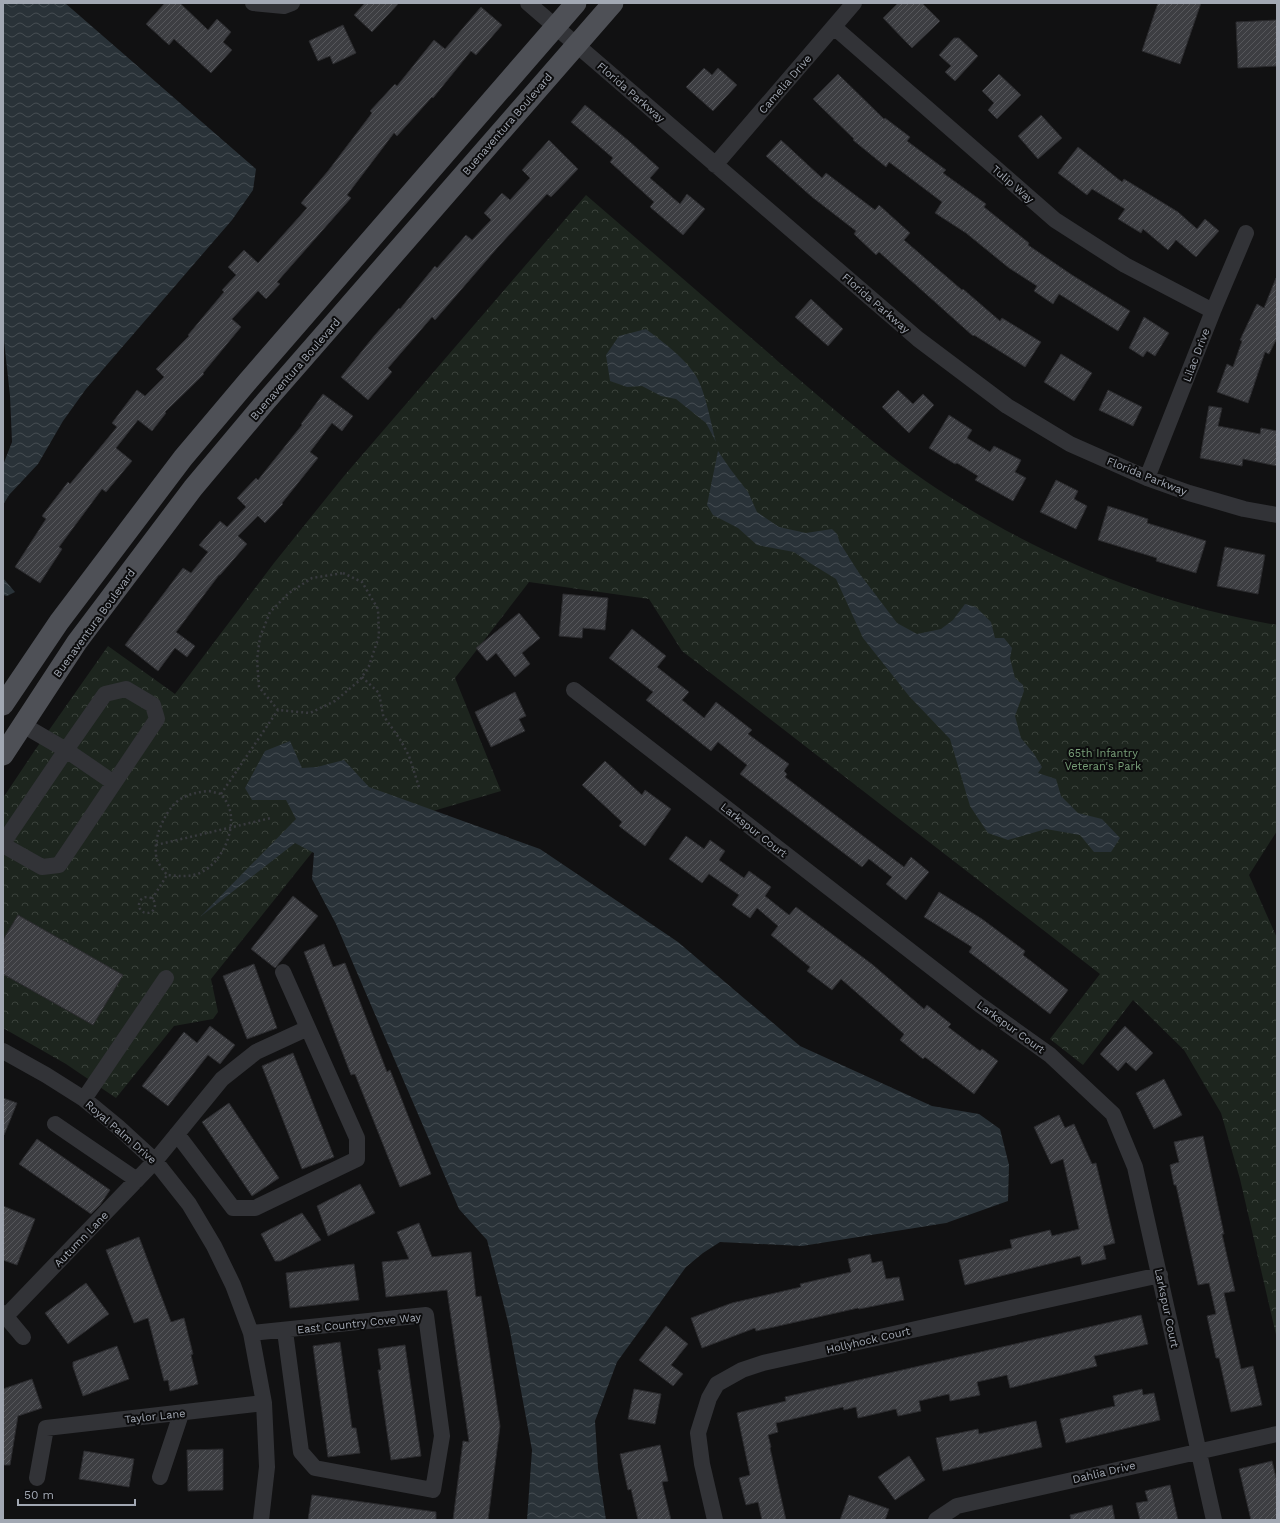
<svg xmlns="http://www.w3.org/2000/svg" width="1280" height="1523" font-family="'Work Sans',sans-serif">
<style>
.forest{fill:url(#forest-crowns)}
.water{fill:url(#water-waves)}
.building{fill:url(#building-hatch);stroke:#2b2b2e}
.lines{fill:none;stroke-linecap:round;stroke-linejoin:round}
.path{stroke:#383a3e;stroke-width:2.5;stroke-dasharray:2 3;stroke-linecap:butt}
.minor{stroke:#323337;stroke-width:16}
.major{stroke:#4e5056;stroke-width:21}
.labels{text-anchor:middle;stroke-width:4;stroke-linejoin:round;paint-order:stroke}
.street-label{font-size:11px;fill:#a2a8b3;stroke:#0c0c0d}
.park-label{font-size:11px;fill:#789f78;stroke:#0c0c0d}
</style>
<defs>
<pattern id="forest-crowns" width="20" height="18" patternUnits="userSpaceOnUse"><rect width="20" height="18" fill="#1d251e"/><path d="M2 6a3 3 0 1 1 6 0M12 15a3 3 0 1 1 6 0" fill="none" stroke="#3b423c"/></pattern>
<pattern id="water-waves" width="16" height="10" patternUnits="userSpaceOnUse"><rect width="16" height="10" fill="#293238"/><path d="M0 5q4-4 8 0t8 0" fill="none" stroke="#454d52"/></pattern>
<pattern id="building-hatch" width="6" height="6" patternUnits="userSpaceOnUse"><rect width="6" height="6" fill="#3d3e42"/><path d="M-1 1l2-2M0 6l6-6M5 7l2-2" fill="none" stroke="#56575b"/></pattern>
</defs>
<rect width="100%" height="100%" fill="#111112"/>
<path class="forest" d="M586,195C651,251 716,307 781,364C839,413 895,464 961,504C1057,564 1165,606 1277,625V831L1249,875L1277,938V1339L1240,1179L1221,1113L1184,1050L1133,1000L1083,1065L1050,1039L1100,974L682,651L649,599L529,582L455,678L501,791L318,845L211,979L218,1012L213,1019L174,1026L116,1098L66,1064L3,1028V798L33,753L108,646L175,694L274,563L344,476Z"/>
<path class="water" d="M3,3H65L256,169L253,190L232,220L86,389L63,421L38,464L9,495L3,505V465L12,442L10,396L3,331Z
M646,329C663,342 682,356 694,373C705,388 711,424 716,442L706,423L676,399L661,396L642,386L627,387L610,381L606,355L619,336Z
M718,451L731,470L748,492L757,512L779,527L806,533L832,529L837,534L840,543L859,573L897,623L917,634L941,629L953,620L965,604L976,607L991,622L995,638H1004L1012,648L1010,658L1015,678L1023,685L1024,691L1015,716L1021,738L1034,754L1042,767L1038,773L1056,779L1061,796L1078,813L1102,819L1120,838L1111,852H1094L1080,835L1046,829L1008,840L988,833L970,806L950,739L909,696L863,638L836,579L810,563L794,552L757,545L738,528L713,515L707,505Z
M3,578L15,592L7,596L3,595Z
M290,741L302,768L317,767L344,760L369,787L540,849L678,942L800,1046L932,1106L979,1114L1000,1129L1009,1165L1008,1201L946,1223L802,1246L720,1242L703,1253L686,1267L617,1362L595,1421L598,1468L606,1520H527L532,1450L509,1326L487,1240L459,1209L336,924L312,879L314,853L295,843L200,917L296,819L286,800H252L245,788L265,751Z"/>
<path class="building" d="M165,3H180L208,30L217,19L231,32L223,42L232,50L211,73L174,39L169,45L146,24Z
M365,3H399L372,32L354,15Z
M898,3H922L940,21L912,48L883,18Z
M1158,3H1201L1180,64L1142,51Z
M481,7L502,25L476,55L471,51L433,98L432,97L397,136L394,133L347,195L351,198L277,282L280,284L266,299L258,291L232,319L241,327L203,373L204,374L165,412L166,413L152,431L138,420L116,448L132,461L106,492L102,489L59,547L62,549L40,583L15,567L46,519L42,516L68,482L70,484L117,427L112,423L137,390L145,396L164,377L156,369L189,336L188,335L224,292L222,290L236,275L228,267L244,250L258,263L307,208L301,203L328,171L372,113L370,111L395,84L397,86L434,40L445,49Z
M1277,20V66L1238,68L1236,22Z
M343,25L356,53L333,64L330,56L318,61L309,41Z
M954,38H959L978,56L955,81L945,72L951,66L939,55Z
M704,68L712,75L718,68L737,85L713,111L686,87Z
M838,74L884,119L885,118L910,137L907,141L946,170L943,173L986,204L984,207L1029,243L1028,245L1072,275L1130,311L1118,331L1059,294L1053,304L1034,291L1037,286L1009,268L966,233L935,213L942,202L889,162L886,167L853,140L854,139L813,99Z
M999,74L1021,95L997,119L988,110L994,103L982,91Z
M585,105L629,141L659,168L650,178L680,204L687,194L705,209L683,235L650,207L654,202L610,162L613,158L571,122Z
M1041,115L1062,138L1038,159L1018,136Z
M549,140L578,169L551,197L547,194L498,247L435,320L432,317L388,368L392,372L368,400L341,377L375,335L399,308L400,309L435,266L437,268L466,235L472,240L491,220L484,213L502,193L510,200L530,178L522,170Z
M781,140L822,178L826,173L875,210L879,205L910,233L904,240L962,290L963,289L1000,321L1002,318L1041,342L1025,367L974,335L973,336L879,252L876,255L854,234L856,231L812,197L766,156Z
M1078,147L1122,182L1124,179L1178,212L1197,229L1205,219L1219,231L1196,257L1176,240L1168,250L1143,229L1141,233L1118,219L1125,209L1092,189L1087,195L1058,173Z
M1276,278L1277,338L1269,354L1265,352L1248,403L1217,392L1227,364L1233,367L1242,341L1240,340L1257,304L1264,308Z
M811,299L843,329L828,346L795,317Z
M1144,317L1169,333L1155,356L1147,351L1143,357L1129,348Z
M1061,354L1092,373L1074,401L1044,382Z
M898,390L913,404L923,394L934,405L909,433L882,407Z
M1108,390L1142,407L1133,426L1099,410Z
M323,394L353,416L342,431L332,423L310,452L318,458L282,503L283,504L265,523L258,516L238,536L247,544L220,575H219L176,632L195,646L187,657L175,648L158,671L125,645L183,568L191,573L208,552L199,545L220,521L227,527L246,507L237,498L256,478L258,480L302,425L301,424Z
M1209,406L1222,408L1218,426L1260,434L1261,428L1277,431V466L1243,459L1242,466L1200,458Z
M949,415L972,430L967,438L990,452L994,446L1021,460L1015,472L1026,478L1013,501L975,480L978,476L957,463L955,464L929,448Z
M1056,480L1078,491L1074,499L1087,506L1076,529L1040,512Z
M1108,506L1148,519L1147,523L1206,541L1196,573L1156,561L1157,558L1098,540Z
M1225,547L1265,555L1258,594L1217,586Z
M563,594L608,598L605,630L583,628L582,638L559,636Z
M519,613L540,638L522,653L530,664L515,677L496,653L487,661L476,648Z
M632,629L666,656L657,667L689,692L682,700L704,718L716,702L752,730L748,734L789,764L784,771L787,774L785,777L904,867L911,857L929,872L906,900L886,884L892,877L869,859L862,867L740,774L747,765L718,742L711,751L646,700L653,692L609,658Z
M515,692L526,716L519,719L525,731L491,747L475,712Z
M605,761L642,795L645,790L671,809L645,846L619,826L622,822L582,785Z
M686,836L704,849L710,840L725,851L719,860L744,878L749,871L771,887L765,896L789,915L796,907L873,965L924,1009L927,1005L951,1024L948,1027L980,1051L982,1049L998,1061L974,1094L925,1057L923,1059L900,1040L904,1034L841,979L832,990L807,971L810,967L771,935L778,926L757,908L750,918L732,905L739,895L709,874L702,883L669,859Z
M939,892L982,919L1025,951L1023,955L1068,990L1050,1014L969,952L972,947L924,917Z
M293,896L318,916L275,968L251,949Z
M18,915L123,975L93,1025L3,974V940Z
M324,944L333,967L345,963L387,1072L390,1070L431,1174L400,1187L355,1074L351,1075L304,952Z
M254,964L277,1028L247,1039L223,976Z
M210,1026L235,1045L220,1064L208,1055L168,1106L142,1086L184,1032L197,1043Z
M1125,1026L1153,1053L1136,1071L1126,1062L1118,1071L1100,1054Z
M293,1053L334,1157L302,1169L262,1066Z
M1164,1079L1182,1115L1154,1129L1136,1093Z
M3,1098L17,1103L4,1135H3Z
M229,1103L279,1178L252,1196L202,1122Z
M1059,1115L1065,1128L1074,1124L1092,1164L1096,1163L1115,1243L1103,1246L1106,1259L1082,1265L1080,1256L965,1285L959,1260L1012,1248L1010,1240L1050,1230L1052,1236L1079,1229L1063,1159L1051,1164L1034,1127Z
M1203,1136L1224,1234H1222L1235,1291L1224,1293L1241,1369L1253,1366L1262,1405L1231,1412L1219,1358H1216L1207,1316L1216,1314L1209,1283L1198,1285L1176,1185H1174L1170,1165L1179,1162L1174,1142Z
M37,1139L110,1190L100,1205L91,1214L19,1164Z
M360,1184L375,1213L328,1236L317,1206Z
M3,1206L35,1219L17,1265L3,1260Z
M302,1213L321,1240L280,1261H275L261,1234Z
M419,1223L432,1257L471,1252L476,1297L481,1296L500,1426L488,1520H453L463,1441L469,1442L447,1290L386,1297L382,1262L409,1259L397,1232Z
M139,1237L171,1322L184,1318L193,1354L191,1355L198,1384L170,1391L168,1380L164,1381L148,1318L134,1323L106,1250Z
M870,1254L872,1263L882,1261L886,1279L899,1277L904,1300L859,1309L858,1308L756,1331L755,1328L702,1348L691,1318L732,1303L801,1287L800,1284L851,1272L848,1259Z
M354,1264L359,1300L290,1308L286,1273Z
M86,1283L109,1314L68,1344L45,1313Z
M1141,1315L1148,1344L1094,1356L1097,1366L1010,1388L1007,1375L977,1382L980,1395L950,1401L949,1394L919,1401L921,1411L898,1416L896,1409L858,1418L856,1407L844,1410L843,1407L776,1423L778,1432L768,1435L771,1447L770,1448L786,1520H762L758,1502L746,1505L739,1478L750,1475L737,1413L786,1401L785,1397Z
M666,1326L688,1344L671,1365L683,1374L673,1386L639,1360Z
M340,1342L352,1428H356L360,1453L328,1457L313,1346Z
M405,1345L421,1456L391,1460L378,1370H381L378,1349Z
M117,1346L129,1379L83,1396L73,1367V1362Z
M32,1379L42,1408L18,1416L10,1465H3V1389Z
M634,1389L661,1394L655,1424L628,1419Z
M1142,1389L1143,1395L1154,1393L1160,1420L1066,1443L1060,1419L1115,1406L1113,1396Z
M1036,1421L1042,1447L943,1471L936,1438L978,1429L979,1434Z
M660,1445L668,1481L662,1482L671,1520H638L631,1489L628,1490L620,1454Z
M223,1449V1490L188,1491L187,1450Z
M84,1451L134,1459L129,1487L79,1479Z
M909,1456L925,1480L895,1500L878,1477Z
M1272,1461L1277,1482V1520H1251L1239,1469Z
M1170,1485L1178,1520H1140L1136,1503L1148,1501L1145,1491Z
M312,1495L436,1512V1520H308Z
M849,1495L889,1509L885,1520H840Z
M1112,1505L1115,1520H1071L1070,1515Z"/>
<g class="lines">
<path class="path" d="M343,573L362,582L378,609L379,636L369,666L360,680L335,701L310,713L278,710L259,687L257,660L260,637L270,612L289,593L312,578Z
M362,677L379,693L383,715L401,741L409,756L419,787
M209,791L221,794C224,798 227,802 229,807C237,830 221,866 197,874C187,877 178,876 167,875C164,871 160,866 158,862C150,844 164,811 179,800C188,794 198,792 209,791Z
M221,794L278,710
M156,845L271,818
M139 905a8 8 0 1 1 16 0a8 8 0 1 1-16 0Z
M152,899L167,875"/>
<path class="minor" d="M253,3L284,6L292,3
M528,3L918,339L1007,406L1070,444L1147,478L1189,493L1244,509L1277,515
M834,27L1055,220L1125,265L1213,311
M715,165L854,3
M1147,478L1213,311L1246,233
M574,690L980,1005L1050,1055L1113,1114L1135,1167L1214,1520
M3,843L66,750L114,783
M3,845L42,867L59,865L157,719L153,705L126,689L105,694L66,750L23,725
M3,1051L46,1075L84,1099L118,1127L155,1161L189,1204L214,1246L233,1285L251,1333L264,1403L267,1467L261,1520
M84,1099L166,978
M55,1124L137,1180
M177,1134L233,1208H255L357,1159V1138L283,972
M3,1313L23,1337
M6,1316L155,1161L222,1079L256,1052L308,1028
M251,1333L426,1315L442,1436L433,1490L315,1468L301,1452L285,1331
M160,1477L181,1414
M37,1478L46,1428L264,1403
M715,1520L702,1464L698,1433L709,1398L717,1384L742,1370L763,1363L1160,1275
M936,1520L957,1506L1277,1434"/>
<path class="major" d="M3,705L59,622L183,458L248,381L576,3
M3,755L77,642L193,488L266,401L613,3"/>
</g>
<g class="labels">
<g class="street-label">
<text transform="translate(785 84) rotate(-49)" y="4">Camelia Drive</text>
<text transform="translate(631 92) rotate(41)" y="4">Florida Parkway</text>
<text transform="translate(507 124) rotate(-49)" y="4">Buenaventura Boulevard</text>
<text transform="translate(1013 184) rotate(41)" y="4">Tulip Way</text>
<text transform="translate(876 303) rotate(41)" y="4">Florida Parkway</text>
<text transform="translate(1196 355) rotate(-69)" y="4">Lilac Drive</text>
<text transform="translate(295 369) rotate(-49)" y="4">Buenaventura Boulevard</text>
<text transform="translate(1147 476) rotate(22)" y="4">Florida Parkway</text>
<text transform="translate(94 623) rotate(-54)" y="4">Buenaventura Boulevard</text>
<text transform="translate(754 830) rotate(38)" y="4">Larkspur Court</text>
<text transform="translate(1011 1027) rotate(36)" y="4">Larkspur Court</text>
<text transform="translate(121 1132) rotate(41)" y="4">Royal Palm Drive</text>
<text transform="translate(81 1239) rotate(-46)" y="4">Autumn Lane</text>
<text transform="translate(1167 1308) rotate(78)" y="4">Larkspur Court</text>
<text transform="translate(359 1323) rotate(-6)" y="4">East Country Cove Way</text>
<text transform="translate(868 1340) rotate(-13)" y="4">Hollyhock Court</text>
<text transform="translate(155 1416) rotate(-6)" y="4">Taylor Lane</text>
<text transform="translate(1104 1472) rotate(-13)" y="4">Dahlia Drive</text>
</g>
<g class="park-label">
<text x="1103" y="757">65th Infantry<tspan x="1103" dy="13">Veteran's Park</tspan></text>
</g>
</g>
<rect width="1280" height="1523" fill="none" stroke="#a2a8b3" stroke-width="8"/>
<path d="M18 1499v6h117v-6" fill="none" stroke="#a2a8b3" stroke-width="2"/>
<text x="24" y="1499" font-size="12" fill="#a2a8b3" stroke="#0c0c0d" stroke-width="3" paint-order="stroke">50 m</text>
</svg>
